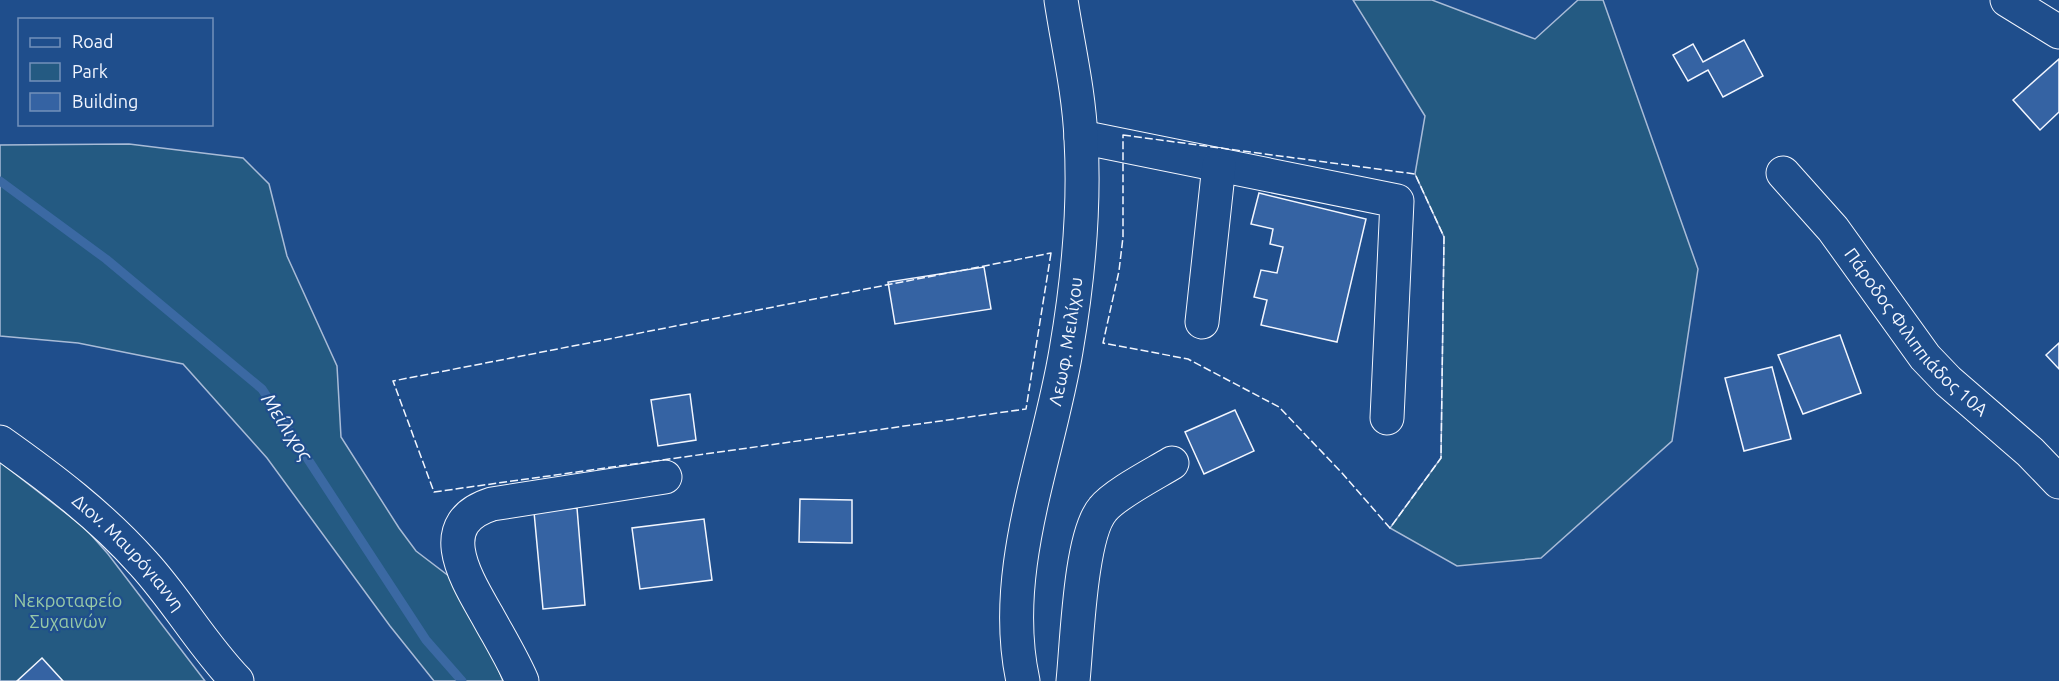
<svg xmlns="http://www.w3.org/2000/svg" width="2059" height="681" font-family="Ubuntu,sans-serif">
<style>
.green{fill:#245a82;stroke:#a8bbd7;stroke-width:1.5}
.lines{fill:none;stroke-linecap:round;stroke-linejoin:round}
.stream{stroke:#3b69a3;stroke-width:9}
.building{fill:#3563a3;stroke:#f2f6ff;stroke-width:1.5}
.minor-casing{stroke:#f2f6ff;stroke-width:35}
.minor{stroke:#1f4e8c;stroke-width:33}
.fence{stroke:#f2f6ff;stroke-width:1.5;stroke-dasharray:8 3;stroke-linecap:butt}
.labels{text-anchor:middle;stroke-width:4.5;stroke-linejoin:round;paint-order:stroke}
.street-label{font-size:18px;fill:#f2f6ff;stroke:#1f4e8c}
.park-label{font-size:18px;fill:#97c8a6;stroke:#1f4e8c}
.water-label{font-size:20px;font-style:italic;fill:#f2f6ff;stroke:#1f4e8c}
</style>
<rect width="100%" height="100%" fill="#1f4e8c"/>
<path class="green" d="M1353,0H1432L1535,39L1578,0H1603L1698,269L1672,441L1541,558L1457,566L1390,528L1441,458L1444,237L1415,174L1425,116Z
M129,144L243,158L269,184L287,256L337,366L341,437L399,528L416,551L454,580L479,621L503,681H434L390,626L267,458L183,364L78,343L0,336V145Z
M0,462L85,528L108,554L205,681H0Z"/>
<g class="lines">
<path class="stream" d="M0,181L106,259L262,389L426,640L462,681"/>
</g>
<path class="building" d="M1744,40L1763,76L1723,97L1708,70L1688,81L1673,55L1693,44L1703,62Z
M2059,59V112L2040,130L2013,100Z
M1259,193L1366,219L1337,342L1261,325L1267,300L1254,297L1261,270L1277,273L1283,247L1270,244L1273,229L1251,224Z
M984,267L991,309L895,324L888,282Z
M1840,335L1861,393L1803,414L1778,355Z
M2059,343V369L2046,355Z
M1772,367L1791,439L1744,451L1725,378Z
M690,394L696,440L658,446L651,400Z
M1235,410L1254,451L1204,474L1185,432Z
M800,499L852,500V543L799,542Z
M577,508L585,605L543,609L534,512Z
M704,519L712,580L640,589L632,528Z
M42,658L63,681H17Z"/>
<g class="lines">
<defs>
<g id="minor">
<path d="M2007,0L2059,32"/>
<path d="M1081,137L1397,201L1387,418"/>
<path id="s1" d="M1783,173L1833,229L1925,357L1948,381L2030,452L2059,482"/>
<path d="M1202,322L1219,165"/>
<path id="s2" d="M0,442C51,478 101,516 143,563C177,600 202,645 237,681"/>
<path d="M522,681C512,658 499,637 487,615C466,578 431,523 492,504L665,477"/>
<path id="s3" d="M1023,681C999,571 1048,459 1066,351C1078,281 1085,210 1081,139C1079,92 1068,46 1061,0"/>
<path d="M1073,681C1077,643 1080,535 1103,509C1115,494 1154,474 1172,463"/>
</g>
</defs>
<use href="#minor" class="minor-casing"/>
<use href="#minor" class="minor"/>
<path class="fence" d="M1123,135L1415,174L1444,237L1441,458L1390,528L1342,473L1279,407L1188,359L1103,343L1119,271L1123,237Z
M1051,253L1026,409L434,492L393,381Z"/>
</g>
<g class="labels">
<g class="street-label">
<text dy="6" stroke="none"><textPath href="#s1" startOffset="208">Πάροδος Φιλιππιάδος 10Α</textPath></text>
<text dy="6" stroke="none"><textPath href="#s3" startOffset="345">Λεωφ. Μειλίχου</textPath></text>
<text dy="6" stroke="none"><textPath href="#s2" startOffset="170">Διον. Μαυρόγιαννη</textPath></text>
</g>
<g class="park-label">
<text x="68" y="607">Νεκροταφείο<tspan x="68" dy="21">Συχαινών</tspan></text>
</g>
<g class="water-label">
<text transform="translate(287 427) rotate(57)" y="7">Μείλιχος</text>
</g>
</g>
<rect x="18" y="18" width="195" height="108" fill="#1f4e8c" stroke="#7391ba" stroke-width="1.5"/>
<rect x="30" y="38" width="30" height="9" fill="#1f4e8c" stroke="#7391ba" stroke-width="1.5"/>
<text x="72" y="48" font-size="18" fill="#f2f6ff">Road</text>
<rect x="30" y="63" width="30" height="18" fill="#245a82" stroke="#7391ba" stroke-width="1.5"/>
<text x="72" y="78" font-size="18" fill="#f2f6ff">Park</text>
<rect x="30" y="93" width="30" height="18" fill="#3563a3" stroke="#7391ba" stroke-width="1.5"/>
<text x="72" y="108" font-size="18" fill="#f2f6ff">Building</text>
</svg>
